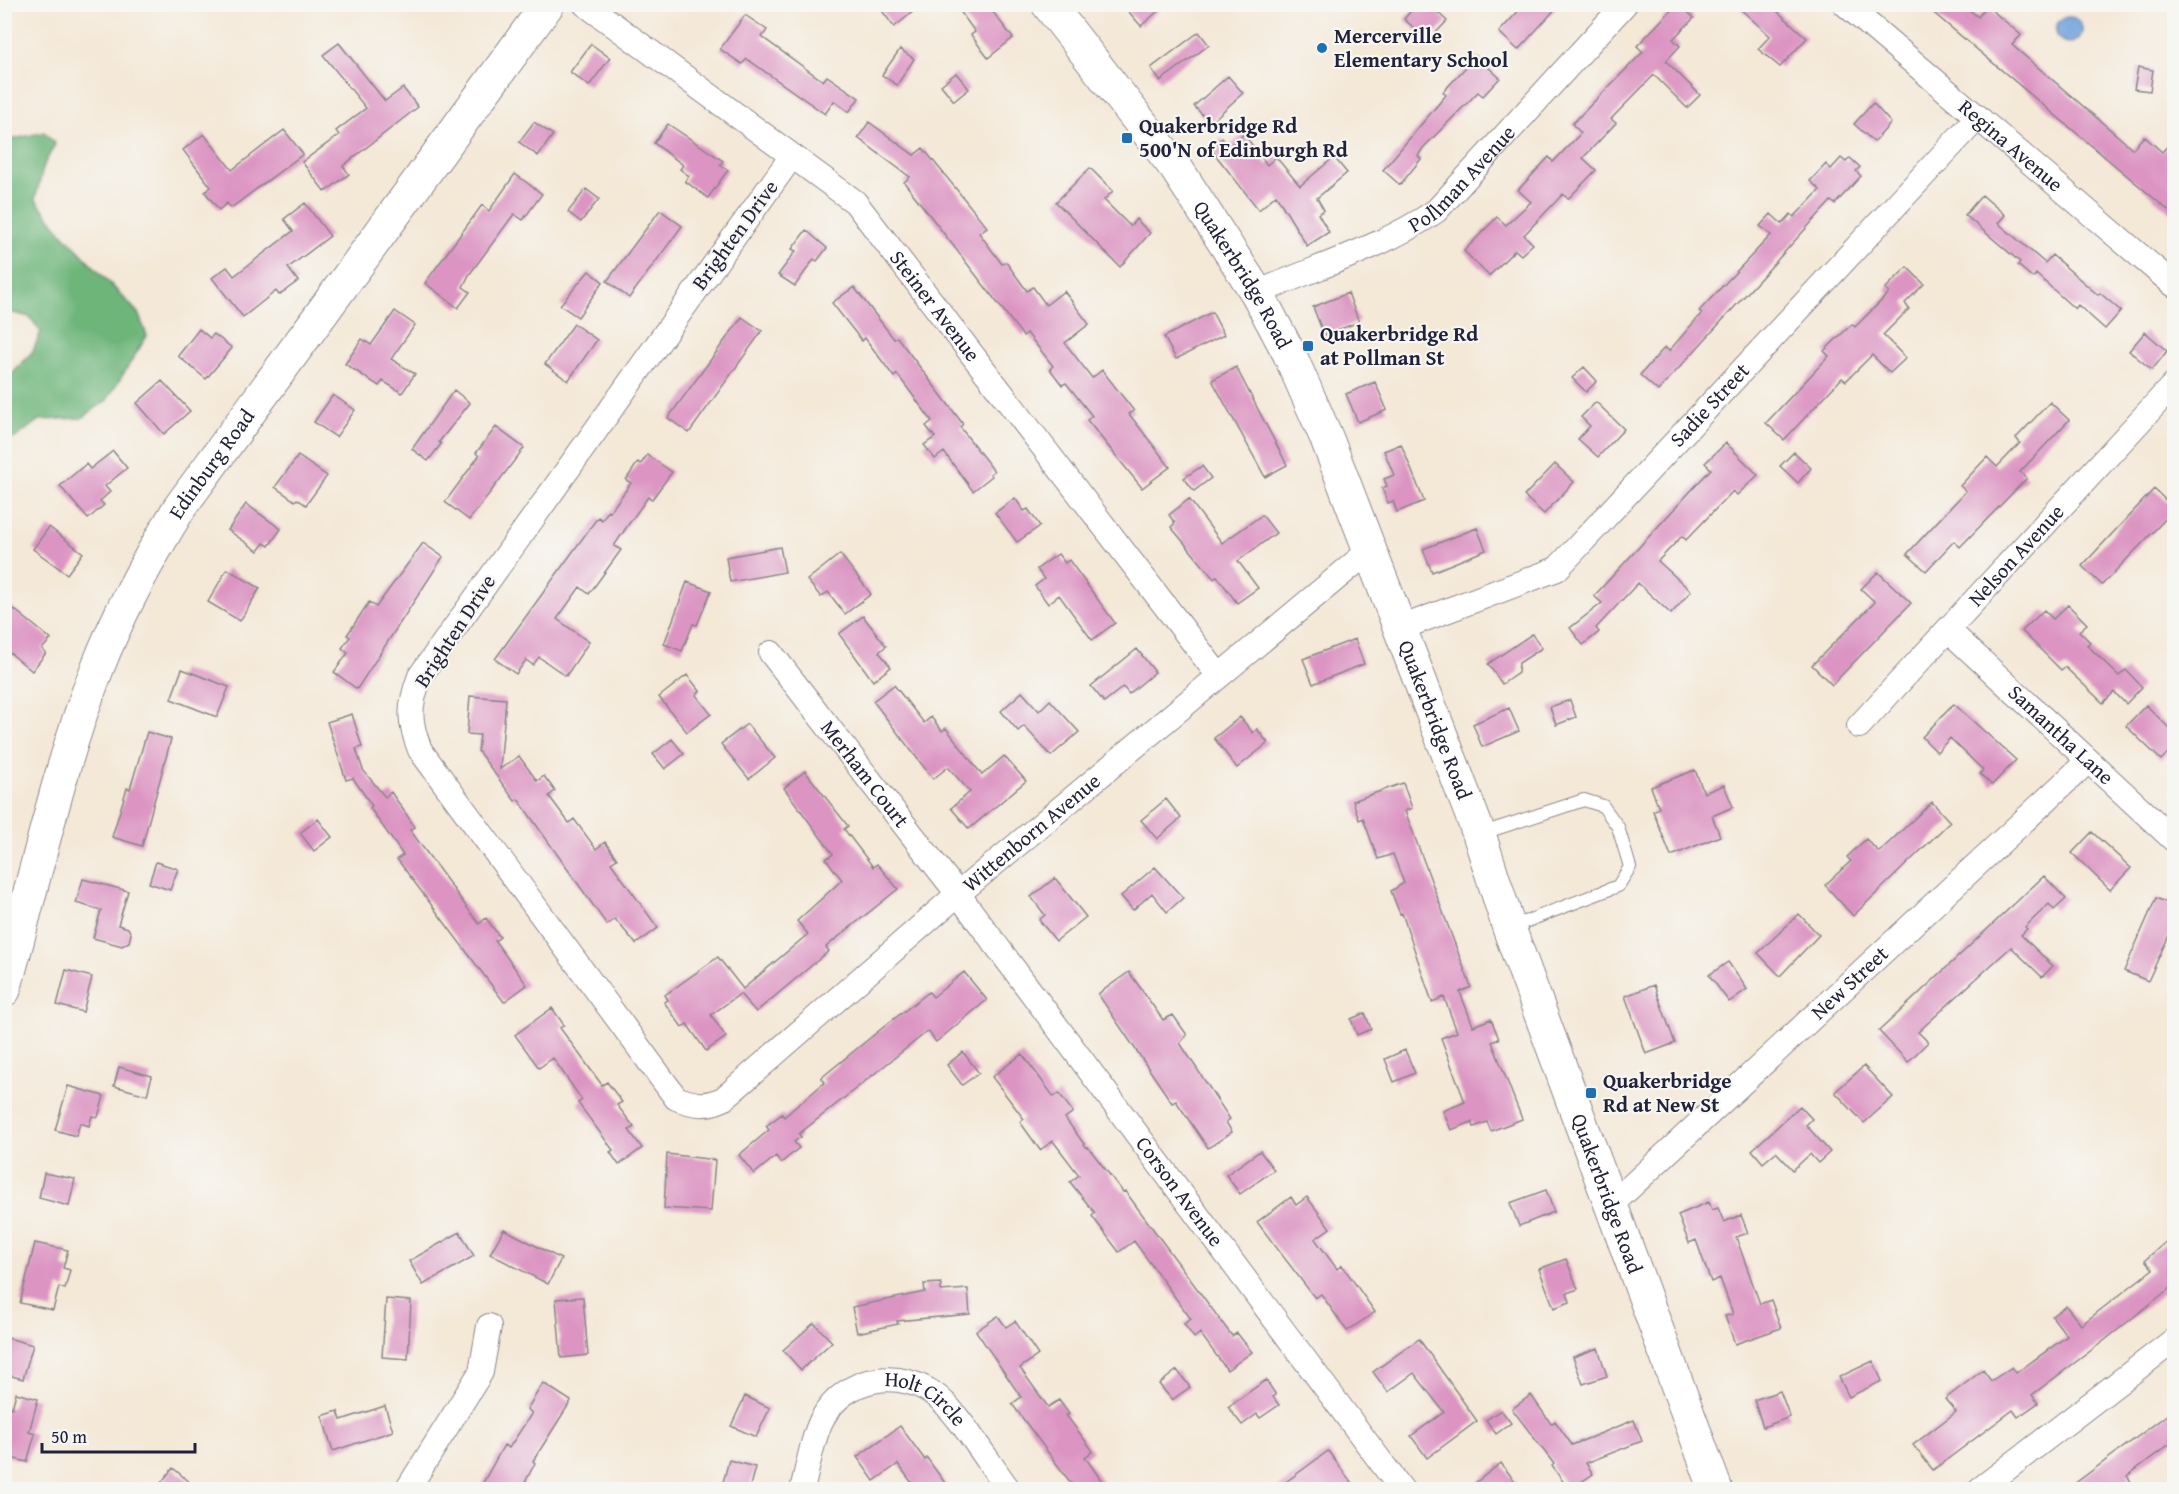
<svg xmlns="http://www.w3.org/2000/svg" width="2179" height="1494" font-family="'Gentium Book Plus',serif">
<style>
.forest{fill:#6eb57a;stroke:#486c5a;stroke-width:1.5}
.water{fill:#6fa2db;stroke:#48628b;stroke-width:1.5}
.building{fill:#dc94c2}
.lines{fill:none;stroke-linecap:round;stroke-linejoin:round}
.service-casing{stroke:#8b8589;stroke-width:14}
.minor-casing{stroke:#8b8589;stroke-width:26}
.secondary-casing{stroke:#8b8589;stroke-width:35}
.primary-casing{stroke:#8b8589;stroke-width:35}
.service{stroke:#fff;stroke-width:12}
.minor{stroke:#fff;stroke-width:24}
.secondary{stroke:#fff;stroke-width:33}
.primary{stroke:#fff;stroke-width:33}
.poi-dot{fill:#1f6fb2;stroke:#f6f6f2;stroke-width:2}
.labels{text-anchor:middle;stroke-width:4.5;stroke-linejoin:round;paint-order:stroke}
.poi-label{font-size:21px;font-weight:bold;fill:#22223b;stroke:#f6f6f2;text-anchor:start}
.street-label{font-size:21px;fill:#22223b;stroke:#f6f6f2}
</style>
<rect width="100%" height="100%" fill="#f6f6f2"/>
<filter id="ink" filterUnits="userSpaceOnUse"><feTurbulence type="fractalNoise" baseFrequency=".0167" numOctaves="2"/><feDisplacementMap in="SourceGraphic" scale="12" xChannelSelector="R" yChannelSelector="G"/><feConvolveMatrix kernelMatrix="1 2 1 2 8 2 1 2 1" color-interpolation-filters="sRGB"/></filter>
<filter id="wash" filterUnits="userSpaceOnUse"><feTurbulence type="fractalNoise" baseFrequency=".008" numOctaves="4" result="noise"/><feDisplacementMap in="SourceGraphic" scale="24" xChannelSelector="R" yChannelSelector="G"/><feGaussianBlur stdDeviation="1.35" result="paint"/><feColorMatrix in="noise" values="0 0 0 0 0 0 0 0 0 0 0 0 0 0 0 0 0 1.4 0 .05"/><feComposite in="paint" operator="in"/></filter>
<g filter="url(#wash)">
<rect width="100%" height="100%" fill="#f4e8d7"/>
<path class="forest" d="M44,132L55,144L44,165L35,199L62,233L138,313L147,336L107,400L82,418L39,420L15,438L5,437V382L33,351L41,332L30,317L5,311V141Z"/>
<path class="water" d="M2056 30a13 13 0 1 1 26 0a13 13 0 1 1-26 0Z"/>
<g id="blocks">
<path class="building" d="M877,4H923L894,27Z
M955,4H987L1013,38L988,58L971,35L975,32Z
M1122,4H1166L1141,26Z
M1417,4H1429L1447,21L1428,41L1404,19Z
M1525,4H1560L1518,50L1499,32Z
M1677,4H1680L1694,18L1673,39L1680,46L1666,61L1700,95L1687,108L1654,75L1611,119L1616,123L1583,158L1596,170L1568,199L1563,194L1524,235L1533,244L1521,255L1515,250L1489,276L1464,251L1497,217L1506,225L1531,202L1518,190L1549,157L1553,162L1581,133L1572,124L1643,52L1637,46Z
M1735,4H1769L1807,38L1780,67L1758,49L1770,36Z
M1923,4H1962L1978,17L1987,6L2021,35L2012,45L2133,149L2144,136L2162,152L2175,138V216Z
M745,15L767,30L762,37L823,81L827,76L859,98L849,112L834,101L825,114L747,59L742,64L720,49Z
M1199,32L1209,45L1160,81L1151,68Z
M339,43L385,101L403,88L418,107L343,166L349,174L325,192L302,162L339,135L336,131L366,108L323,55Z
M591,44L610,58L589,86L570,72Z
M900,49L914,59L897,85L882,75Z
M1476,56L1500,78L1483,96L1478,92L1423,148L1418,156L1421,159L1400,185L1383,170L1446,95L1443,92Z
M2138,67L2153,70L2150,91L2134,89Z
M956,73L969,89L954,101L941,85Z
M1228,76L1243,93L1210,123L1194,106Z
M1873,103L1891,123L1874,142L1854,124Z
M534,122L553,135L538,156L519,142Z
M869,122L914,155L923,148L987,227L979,233L1002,264L1006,262L1027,291L1033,287L1046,305L1064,291L1089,324L1065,343L1092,378L1102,370L1134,411L1129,414L1170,467L1142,488L1087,420L1092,416L1066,383L1062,385L1050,369L1053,366L1027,333L1023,336L904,182L910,177L858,138Z
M668,124L723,161L720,165L728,170L708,198L685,181L689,176L680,169L683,165L654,143Z
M284,130L303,154L231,208L227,203L219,210L205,192L211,187L183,150L204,134L232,170Z
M1244,134L1267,165L1276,157L1300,186L1334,157L1347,173L1317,198L1324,210L1318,214L1329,232L1307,246L1276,195L1259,210L1210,148L1222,138L1229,146Z
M1841,158L1846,162L1850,158L1860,167L1856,171L1861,176L1835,204L1831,201L1658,391L1640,375L1665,347L1669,351L1702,313L1699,311L1771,235L1760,226L1771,214L1782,224L1791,214L1794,217L1820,190L1810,181L1826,164L1831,169Z
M1090,168L1113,191L1104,200L1130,226L1136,219L1150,233L1120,267L1056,202Z
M515,174L542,194L523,220L514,214L469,275L463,287L470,292L458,308L425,283L482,205L489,211Z
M586,189L599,199L581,222L568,212Z
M1982,195L2005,215L1998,223L2045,263L2052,255L2098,295L2100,293L2121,311L2105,329L2078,305L2075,309L2036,274L2033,278L2018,265L2020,262L1965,215Z
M305,203L330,236L288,268L298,281L279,295L276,291L243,317L212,278L227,267L234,276L293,231L284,219Z
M660,210L682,226L629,298L607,281Z
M806,230L827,248L817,261L814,259L795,286L778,275L796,251L792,249Z
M1907,267L1924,284L1905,303L1909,309L1883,335L1906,358L1890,373L1872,355L1846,381L1842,378L1784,440L1766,423L1829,356L1824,351L1852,324L1855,327L1889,293L1885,289Z
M589,271L603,282L578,317L560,305Z
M854,287L894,339L897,337L963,424L960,427L994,471L990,474L992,476L973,491L944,452L935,459L924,445L935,437L926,426L932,421L897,374L894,377L865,338L862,341L832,303Z
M1348,293L1359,322L1324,335L1313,307Z
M395,311L415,325L391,359L415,374L402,393L383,381L379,386L345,364L362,339L371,345Z
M1212,312L1224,335L1176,359L1164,337Z
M742,317L762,331L689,433L668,418Z
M574,324L597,340L568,381L545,364Z
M199,329L210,338L214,334L232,348L206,379L178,356Z
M2145,332L2167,351L2152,370L2129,351Z
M1236,367L1287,465L1265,477L1212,380Z
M1584,367L1597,381L1586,392L1572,378Z
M162,381L190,411L164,434L137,403Z
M1375,382L1387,410L1358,422L1346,394Z
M454,390L470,403L439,442L441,444L428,461L412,449Z
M333,395L355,410L336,437L314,422Z
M1596,402L1624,429L1598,457L1578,439L1590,426L1581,417Z
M2050,402L2069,420L2020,472L2027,478L1960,547L1954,541L1926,571L1907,554L1966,491L1960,486L1987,457L1997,467L2020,443L2016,438Z
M496,427L524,448L469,520L445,502L479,456L476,453Z
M1726,443L1758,475L1737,495L1733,491L1686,540L1682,536L1658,561L1691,591L1671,614L1638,583L1596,628L1599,632L1583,645L1570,628L1602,603L1594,596L1711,469L1705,463Z
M1401,444L1424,501L1397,512L1393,501L1388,503L1382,488L1387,486L1384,479L1394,475L1384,451Z
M113,451L127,468L105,486L110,492L100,501L104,505L88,519L60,486L86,464L90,469Z
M1794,452L1811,468L1798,483L1780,466Z
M647,455L672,472L652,499L648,497L628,525L614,546L621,550L589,594L580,587L557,619L589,642L566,676L539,657L533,665L526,660L516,674L495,659L598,517L602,520L608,511L610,512L631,483L626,480L638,462L641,464Z
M298,456L327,476L306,505L297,499L295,501L275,487Z
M1555,464L1574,482L1544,514L1524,496Z
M1202,466L1211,478L1194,491L1184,478Z
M2154,489L2175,509L2102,585L2082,566Z
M1015,498L1024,511L1028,509L1040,526L1017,542L995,513Z
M1189,499L1222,543L1262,515L1276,533L1238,561L1258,588L1237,603L1217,576L1214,579L1171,527L1175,523L1169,515Z
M246,504L281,529L269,546L264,543L258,551L228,530Z
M49,527L83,553L67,574L33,549Z
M1477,528L1486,550L1432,572L1423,549Z
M423,543L443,557L357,689L334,672L348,653L342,648L350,637L347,635L369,602L376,607Z
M780,547L785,572L730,582L726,557Z
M840,554L871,594L845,614L828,592L821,597L807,580Z
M1058,554L1065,563L1069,560L1115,623L1092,640L1059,595L1048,604L1035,586L1044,579L1037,569Z
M227,569L260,588L240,621L208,602Z
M1878,572L1911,603L1832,685L1812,665L1875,602L1861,589Z
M687,582L711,591L697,625L693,624L682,651L664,644Z
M4,601L51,639L42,649L46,653L32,671L4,648Z
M2068,605L2087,624L2079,631L2090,642L2087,645L2119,676L2126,670L2142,687L2126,704L2114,692L2103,703L2065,667L2061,670L2022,631L2044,610L2053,619Z
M863,616L886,646L879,652L891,667L873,681L839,634Z
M1532,634L1542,648L1519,663L1518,673L1502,684L1488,664Z
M1355,639L1364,664L1313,684L1303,659Z
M1137,649L1155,672L1129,694L1123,687L1104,702L1091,686Z
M182,669L229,687L217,717L171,699Z
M687,675L700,691L696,695L711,714L687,732L659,697Z
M894,685L924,723L931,717L942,731L946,728L982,775L1004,756L1026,781L969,829L951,808L970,792L948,767L933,779L873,701Z
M1022,692L1039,711L1050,700L1079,732L1051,756L1024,726L1018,731L1001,711Z
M470,696L506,699L500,769L519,756L537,781L544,776L555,791L549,796L569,823L574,819L596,849L605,842L617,859L611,863L658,928L636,944L615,919L607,925L518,799L515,801L478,751L480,735L467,734Z
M1570,700L1576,717L1556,725L1550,707Z
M1954,704L2016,760L1992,785L1980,774L1983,770L1950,738L1937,752L1922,737Z
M2146,705L2175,734V746L2161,760L2126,726Z
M1509,708L1519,731L1482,747L1473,724Z
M352,714L362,747L356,749L363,770L385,797L391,792L415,827L410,830L479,924L486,918L500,937L495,941L527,985L504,1002L397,859L403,855L370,808L372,806L353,778L346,780L327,722Z
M1240,717L1253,733L1257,729L1268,743L1237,768L1214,738Z
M747,724L775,758L749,779L721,744Z
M147,732L171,739L142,846L112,837L127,788L130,789Z
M672,739L684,754L665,769L653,754Z
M1695,770L1704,793L1724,785L1733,807L1712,816L1720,836L1671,856L1653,811L1659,808L1651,787Z
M805,771L848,826L844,829L873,867L877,864L898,889L826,947L829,951L756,1012L740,994L711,1015L726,1037L706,1051L687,1024L682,1027L664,1002L668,1000L665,995L718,957L743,989L808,934L797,921L842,880L826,859L833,854L784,788Z
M1403,783L1412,808L1405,811L1471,987L1460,992L1473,1026L1491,1019L1499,1039L1492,1042L1522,1119L1491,1131L1487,1122L1474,1127L1472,1122L1451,1130L1443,1111L1465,1102L1441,1038L1457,1032L1444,997L1432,1002L1402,913L1400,914L1391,891L1404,883L1393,854L1378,859L1363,818L1359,820L1353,801Z
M1166,799L1181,818L1157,839L1141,820Z
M1932,802L1950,822L1853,916L1825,885L1851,861L1847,857L1866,839L1879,852Z
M318,819L332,837L314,851L300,833Z
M2092,832L2131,868L2110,890L2072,853Z
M156,862L178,869L170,890L149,883Z
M1155,867L1183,898L1167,912L1152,893L1133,910L1121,896Z
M2044,876L2066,899L2054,910L2049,904L2025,927L2027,929L2021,935L2053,966L2042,977L2011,947L1918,1032L1928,1042L1908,1062L1879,1031Z
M1055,878L1086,917L1056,941L1039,920L1045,915L1031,897Z
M83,879L128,891L118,925L128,928L131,934L129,942L122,946L93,938L101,910L76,903Z
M2156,898L2175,906V938L2169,935L2148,981L2124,971Z
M1799,914L1819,935L1780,976L1758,953Z
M1728,962L1747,989L1729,1002L1709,975Z
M66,970L92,977L83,1012L57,1005Z
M964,972L987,1000L936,1042L928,1031L799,1134L801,1137L794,1142L799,1148L781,1163L776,1156L754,1174L739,1155L769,1130L766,1126L782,1114L784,1117L825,1082L821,1078L886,1025L929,992L933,997Z
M1129,972L1163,1020L1173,1015L1187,1035L1180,1043L1230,1119L1226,1122L1232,1132L1208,1148L1176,1101L1172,1103L1159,1084L1098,994Z
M1654,985L1675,1043L1646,1054L1625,996Z
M552,1008L564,1025L560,1028L602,1085L607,1082L622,1102L617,1105L634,1127L629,1130L642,1148L619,1165L610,1152L613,1150L578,1103L582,1100L553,1058L539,1068L515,1035Z
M1365,1013L1371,1029L1357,1035L1351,1019Z
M1405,1050L1415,1073L1394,1082L1385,1059Z
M963,1052L979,1073L962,1085L947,1065Z
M1022,1054L1054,1097L1059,1093L1073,1112L1065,1118L1087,1148L1088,1147L1123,1192L1125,1191L1232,1336L1237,1333L1252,1352L1227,1370L1200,1333L1194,1338L1184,1324L1191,1319L1134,1241L1119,1252L1092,1216L1095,1213L1070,1182L1079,1175L1053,1141L1040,1150L1020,1122L1024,1119L992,1077Z
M1864,1066L1893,1097L1864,1123L1835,1092Z
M119,1067L152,1076L147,1095L114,1086Z
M68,1086L104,1096L98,1117L92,1116L89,1126L80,1123L76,1136L55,1130Z
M1800,1106L1812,1119L1806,1125L1830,1152L1818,1163L1810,1154L1793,1170L1776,1152L1763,1163L1752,1150Z
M1260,1151L1274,1170L1240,1194L1226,1175Z
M667,1154L715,1160L711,1211L664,1208Z
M44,1173L75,1179L69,1206L39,1198Z
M1546,1190L1554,1212L1519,1226L1510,1203Z
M1291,1197L1296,1205L1307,1197L1330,1228L1315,1239L1337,1269L1342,1265L1375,1312L1347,1331L1321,1294L1315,1298L1257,1222Z
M1709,1202L1712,1210L1718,1208L1724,1222L1741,1215L1748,1233L1736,1237L1760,1304L1771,1300L1781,1328L1735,1344L1725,1316L1733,1314L1720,1278L1711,1282L1696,1240L1689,1243L1678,1215Z
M504,1229L561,1259L548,1284L490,1254Z
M460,1232L474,1256L423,1285L409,1261Z
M2175,1234V1284L2105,1340L2032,1395L2038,1403L2018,1417L2013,1410L1933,1470L1913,1445L1956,1412L1945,1399L1983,1370L1991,1381L2012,1367L2016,1373L2067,1336L2052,1316L2066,1306L2081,1325L2153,1269L2145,1260Z
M35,1243L68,1250L63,1268L70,1270L65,1289L59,1287L53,1310L20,1303Z
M1566,1259L1578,1289L1567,1293L1570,1302L1554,1308L1539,1269Z
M941,1283V1291L968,1289L970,1314L897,1321L898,1324L857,1333L852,1307L925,1292L924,1284Z
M583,1297L588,1355L561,1358L556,1299Z
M386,1299L411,1301L408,1359L382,1357Z
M998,1316L1006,1327L1015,1321L1038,1355L1020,1368L1048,1407L1059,1400L1069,1414L1066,1415L1093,1451L1085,1457L1108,1490H1076L1012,1404L1021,1397L976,1331Z
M814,1323L832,1342L801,1370L783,1350Z
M4,1337L33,1345L23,1379L4,1374Z
M1419,1339L1477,1421L1427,1458L1411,1436L1444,1412L1414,1373L1388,1392L1373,1372Z
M1598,1348L1607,1376L1583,1384L1573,1357Z
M1873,1361L1882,1381L1849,1397L1839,1377Z
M1177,1370L1190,1387L1172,1400L1159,1384Z
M1266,1380L1276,1395L1273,1397L1279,1405L1260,1418L1257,1414L1242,1425L1228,1407Z
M543,1383L571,1401L533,1461L535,1463L521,1490H479L504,1445L509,1448L532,1413L527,1409Z
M1780,1391L1790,1417L1763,1427L1754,1400Z
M16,1393L38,1399L29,1432L35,1434L27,1462L4,1456V1406L12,1408Z
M1531,1395L1551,1424L1555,1421L1572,1445L1634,1420L1642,1441L1586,1463L1593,1474L1569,1490L1552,1466L1554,1464L1512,1409Z
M745,1396L770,1408L756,1437L731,1426Z
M385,1406L393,1431L333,1451L322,1416L338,1411L341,1420Z
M2175,1409V1440L2127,1476L2137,1490H2066Z
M1501,1410L1511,1423L1496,1434L1486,1420Z
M900,1426L925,1460L927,1458L950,1490H917L898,1464L874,1481L857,1457Z
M1328,1451L1357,1490H1275Z
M729,1460L755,1467L749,1490H721Z
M1501,1463L1516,1483L1508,1490H1466Z
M173,1468L199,1490H155Z"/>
</g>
</g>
<g filter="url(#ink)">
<use href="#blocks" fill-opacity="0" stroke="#8b8589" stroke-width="1.5"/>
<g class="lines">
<defs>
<path id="service" d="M1480,834L1584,800L1603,806L1618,827L1630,867L1618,886L1509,928"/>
<g id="minor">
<path id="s1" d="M585,4L855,202L1219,676"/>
<path id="s2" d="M1845,4L2174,285"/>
<path id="s3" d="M792,156L420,676C409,706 408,720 420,750L676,1098C694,1105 705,1107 723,1099L958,894L1369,551"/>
<path id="s4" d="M1257,293C1318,266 1380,249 1436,211L1625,4"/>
<path id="s5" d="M1398,629L1557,569L1978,117"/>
<path id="s6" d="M1948,630L2174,840"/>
<path id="s7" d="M771,653L958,894L1402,1490"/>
<path id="s8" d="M1859,726L2174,384"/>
<path id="s9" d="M1611,1205L2088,761"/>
<path d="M407,1490L481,1372L489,1326"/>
<path id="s10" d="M802,1490C808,1467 812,1439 822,1419C846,1375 902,1367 939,1398C961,1417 990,1465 1009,1490"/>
<path d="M1979,1490L2174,1340"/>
</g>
<g id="secondary">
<path id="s11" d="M4,990C34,883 57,772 97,669C119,612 148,559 180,507L548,4"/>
</g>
<g id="primary">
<path id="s12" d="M1048,4L1176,168L1257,293L1289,353L1327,439L1479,834L1509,928L1716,1490"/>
</g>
</defs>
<use href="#service" class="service-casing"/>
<use href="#minor" class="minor-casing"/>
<use href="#secondary" class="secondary-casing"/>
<use href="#primary" class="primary-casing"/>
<use href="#service" class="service"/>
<use href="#minor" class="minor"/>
<use href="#secondary" class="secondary"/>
<use href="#primary" class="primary"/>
</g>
</g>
<g class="poi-dot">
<circle cx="1322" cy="48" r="6"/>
<rect x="1121" y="132" width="12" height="12" rx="3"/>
<rect x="1302" y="340" width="12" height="12" rx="3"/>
<rect x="1585" y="1087" width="12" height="12" rx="3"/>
</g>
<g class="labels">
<g class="poi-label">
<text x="1334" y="43">Mercerville<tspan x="1334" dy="24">Elementary School</tspan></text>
<text x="1139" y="133">Quakerbridge Rd<tspan x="1139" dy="24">500'N of Edinburgh Rd</tspan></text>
<text x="1320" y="341">Quakerbridge Rd<tspan x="1320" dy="24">at Pollman St</tspan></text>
<text x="1603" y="1088">Quakerbridge<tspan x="1603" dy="24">Rd at New St</tspan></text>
</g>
<g class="street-label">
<text dy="7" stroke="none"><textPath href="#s2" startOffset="218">Regina Avenue</textPath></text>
<text dy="7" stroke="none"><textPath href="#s4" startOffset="238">Pollman Avenue</textPath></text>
<text transform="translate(735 235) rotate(-54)" y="7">Brighten Drive</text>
<text dy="7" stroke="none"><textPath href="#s12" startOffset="334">Quakerbridge Road</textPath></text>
<text dy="7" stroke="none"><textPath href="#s1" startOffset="466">Steiner Avenue</textPath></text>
<text dy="7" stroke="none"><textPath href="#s5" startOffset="394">Sadie Street</textPath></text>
<text dy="7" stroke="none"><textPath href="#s11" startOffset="570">Edinburg Road</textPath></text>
<text dy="7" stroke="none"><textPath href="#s8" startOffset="232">Nelson Avenue</textPath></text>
<text transform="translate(455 631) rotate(-57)" y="7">Brighten Drive</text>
<text dy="7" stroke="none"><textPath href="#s12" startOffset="820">Quakerbridge Road</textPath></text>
<text dy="7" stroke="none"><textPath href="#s6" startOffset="154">Samantha Lane</textPath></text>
<text dy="7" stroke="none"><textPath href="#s7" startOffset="153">Merham Court</textPath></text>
<text dy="7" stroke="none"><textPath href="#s3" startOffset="1604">Wittenborn Avenue</textPath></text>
<text dy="7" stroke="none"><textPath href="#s9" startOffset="326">New Street</textPath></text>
<text dy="7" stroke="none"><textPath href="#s7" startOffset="676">Corson Avenue</textPath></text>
<text dy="7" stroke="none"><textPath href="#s12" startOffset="1324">Quakerbridge Road</textPath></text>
<text dy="7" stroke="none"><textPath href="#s10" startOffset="198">Holt Circle</textPath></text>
</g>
</g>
<rect width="2179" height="1494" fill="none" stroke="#f6f6f2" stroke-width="24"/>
<path d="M42 1443v9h153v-9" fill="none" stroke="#22223b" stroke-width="3"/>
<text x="51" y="1443" font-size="18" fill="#22223b" stroke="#f6f6f2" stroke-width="4.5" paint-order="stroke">50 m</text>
</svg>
